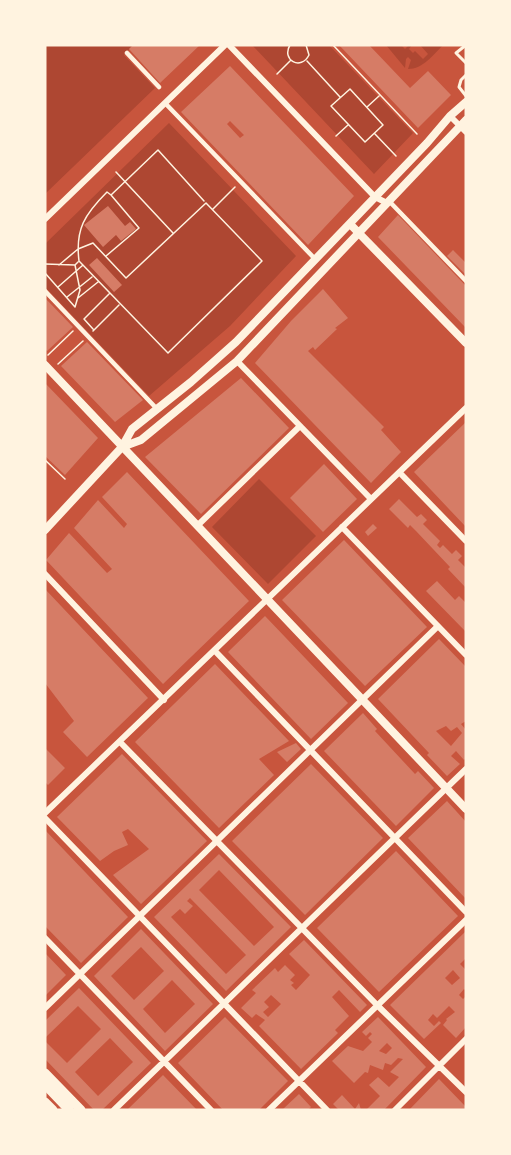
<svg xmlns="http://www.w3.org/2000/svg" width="511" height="1155" font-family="'Archivo Narrow',sans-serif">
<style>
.green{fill:#ae4732}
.building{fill:#d67c66;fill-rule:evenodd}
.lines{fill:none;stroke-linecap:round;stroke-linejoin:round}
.path{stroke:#fff3e0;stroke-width:1.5}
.service{stroke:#fff3e0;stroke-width:3}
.pedestrian{stroke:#fff3e0;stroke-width:4.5}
.minor{stroke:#fff3e0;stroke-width:6}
.tertiary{stroke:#fff3e0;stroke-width:8}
.primary{stroke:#fff3e0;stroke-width:9}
</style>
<rect width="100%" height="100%" fill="#c8553d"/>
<path class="green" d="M47,45H133L124,55L155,88L45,194V47Z
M252,45H329L413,133L374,174Z
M386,45H401L405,49L409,45H412L409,49L413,53L415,51L423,59L428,54L420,45H443C433,55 423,69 408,69L411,60L408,57L406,59L405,68Z
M169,123L296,256L230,326L149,396L45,287V244Z
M259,479L316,536L268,584L212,527Z"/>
<path class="building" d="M133,45H200L160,83L129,49Z
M339,45H369L410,88L428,71L451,95L418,128Z
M230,66L354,196L308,245L181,112ZM230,121L244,135L240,138L227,124Z
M108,206L125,226L130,222L136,229L121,241L116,235L103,247L84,225Z
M398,215L466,286L465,327L378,237Z
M453,250L466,263V275L447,256Z
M97,258L122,285L114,292L89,265Z
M323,289L348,318L335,328L337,329L315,350L313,347L308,351L384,427L381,430L401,452L371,483L255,363L291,321Z
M45,298L73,327L47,351L45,349Z
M87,342L143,400L115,422L61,366Z
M241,378L289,428L201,514L145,457Z
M45,383L98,438L65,475L45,456Z
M466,422V527L414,472Z
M324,464L357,499L323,532L290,498Z
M127,472L249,601L163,684L46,560L69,533L107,573L112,569L74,528L98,500L124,528L127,524L102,497Z
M399,499L417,517L421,514L427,520L423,524L440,541L437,545L440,548L443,545L452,554L456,550L462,556L458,560L466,568V588L448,569L450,567L416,531L410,525L408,528L389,509Z
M373,524L377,528L368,536L365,532Z
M344,540L427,627L365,686L282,600Z
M437,581L455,600L459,596L466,603V632L426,591Z
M45,589L148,698L87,757L63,732L74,721L45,683Z
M265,616L348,703L311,739L228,652Z
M439,639L466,667V721L461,724L466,730V758L464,760L456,751L451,756L460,764L447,776L427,755L429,753L378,699ZM446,726L451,731L457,727L462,733L451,746L436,731Z
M215,664L289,741L259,759L274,775L219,828L135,742Z
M363,713L377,729L375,731L415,774L418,771L434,788L396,826L324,751Z
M296,743L301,749L287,762L277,752Z
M45,748L65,768L48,785L45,782Z
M122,754L207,841L141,904L113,875L149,849L128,829L122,832L128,845L114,851L100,861L57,817Z
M311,764L383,838L305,915L232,841Z
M447,801L466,822V899L408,838Z
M45,830L128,917L81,963L45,926Z
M396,851L458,916L379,992L317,928Z
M219,854L291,927L226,991L154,917ZM219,870L274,927L254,946L199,890ZM190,898L246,955L226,974L171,917L180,909L185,914L193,906L187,901Z
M141,929L213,1004L165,1051L94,976ZM141,947L164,971L134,1000L111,976ZM172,980L195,1004L165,1033L143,1009Z
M466,931V958L460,964L466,970V991L464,989L459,995L463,999L466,996V1027L456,1038L443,1025L447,1020L446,1019L455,1012L449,1006L437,1018L433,1014L428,1020L434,1026L439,1021L441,1023L424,1039L390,1005ZM453,970L460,978L452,985L445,978Z
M304,940L367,1005L360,1012L339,990L332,997L349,1016L335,1030L338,1033L301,1069L259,1026L265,1020L256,1014L252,1018L241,1008L256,993L252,990L275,968L278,972L285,965L295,975L290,980L294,983L291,985L296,990L310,975L289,954ZM271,995L281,1004L268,1017L263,1012L269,1007L264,1002Z
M45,953L66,975L45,996Z
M79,988L151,1063L102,1110H94L45,1059V1041L67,1063L101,1029L78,1006L45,1038V1021ZM110,1038L133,1062L98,1096L75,1072Z
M225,1017L288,1081L259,1110H223L178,1063Z
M378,1017L426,1067L384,1110H366L380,1096L369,1085L378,1077L389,1087L399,1077L390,1072L403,1059L398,1058L391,1065L385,1063L383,1070L370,1065L368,1073L365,1072L354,1083L332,1061L348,1046L363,1051L372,1042L368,1038L372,1034L370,1032L366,1036L362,1032ZM387,1043L392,1048L386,1054L379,1051Z
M163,1075L197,1110H127Z
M439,1079L466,1107V1110H409Z
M299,1094L311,1107L308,1110H282Z
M342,1095L355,1109L359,1103L361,1110H339L333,1104Z"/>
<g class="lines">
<path class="path" d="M290,45C281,60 301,71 309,55L306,45
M333,45L417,134
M307,61L340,97
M277,74L290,61
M350,89L383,125L365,142L331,106Z
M367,107L379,96
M375,134L396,156
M336,136L348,125
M116,172L173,233
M213,209L235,187
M106,256L139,228L111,195L158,150L204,201
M45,264L75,265L78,262
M59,265L78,249L93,243L126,278L206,203L262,261L168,353L79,261C75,229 85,214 107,192L111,195
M45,273L75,307L80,290L75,265
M58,287L83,265
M67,297L92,277
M78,298L98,282
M93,329L84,319L109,294
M93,331L119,305
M48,355L73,331
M58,364L83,341
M45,460L65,479"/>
<path class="service" d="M466,45L456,53L466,63
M466,75L461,80L459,87L466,96"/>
<path class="pedestrian" d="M127,53L159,87
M165,103L316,260
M389,201L466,281
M45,291L157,409"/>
<path class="minor" d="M229,45L375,197L387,203
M450,116L466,132
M45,219L225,45
M237,361L371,499
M400,473L466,541
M197,526L300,426
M342,527L466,655
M45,574L164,700
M215,651L466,912
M120,742L378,1006L466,1092
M45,813L466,408
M45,818L327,1110
M45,938L211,1110
M45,1008L438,626
M114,1110L466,769
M269,1110L466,920
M395,1110L466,1039"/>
<path class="tertiary" d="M350,224L466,343
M45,365L466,809
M122,447L141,440L237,361L466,120
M45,530L122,447L132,429L191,382L236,342L427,143L450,116L466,102"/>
<path class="primary" d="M45,1073L81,1110
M45,1085L69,1110
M45,1102L53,1110"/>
</g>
<rect width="511" height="1155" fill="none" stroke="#fff3e0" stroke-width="93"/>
</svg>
